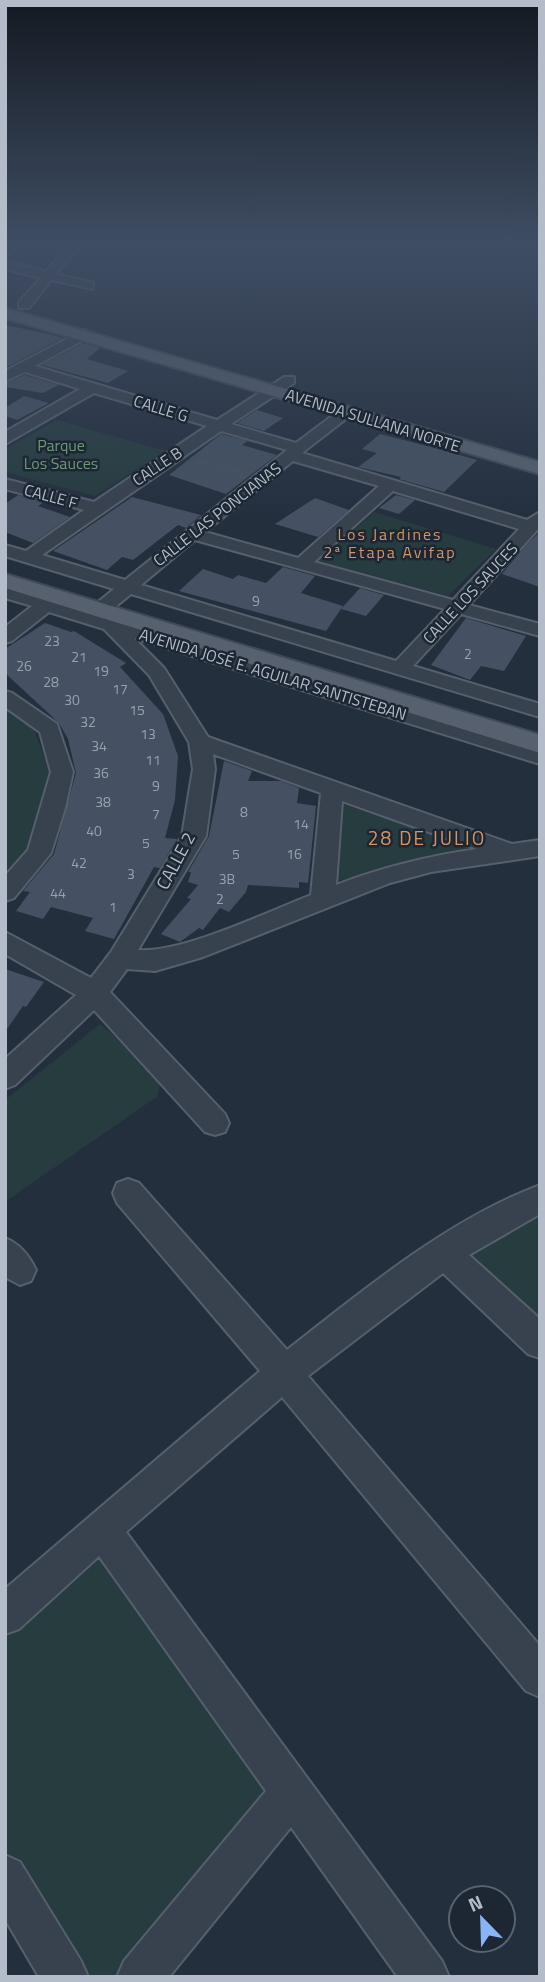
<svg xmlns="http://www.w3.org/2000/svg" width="545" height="1982" font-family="'Titillium Web',sans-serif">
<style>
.green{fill:#263c3f}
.building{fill:#455162}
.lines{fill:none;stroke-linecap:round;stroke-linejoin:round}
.minor-casing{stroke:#565f6c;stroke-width:4}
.major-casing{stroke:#414a57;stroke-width:4}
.path{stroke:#44595c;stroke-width:2;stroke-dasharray:2.5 2.5;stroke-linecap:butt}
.minor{fill:#38414e;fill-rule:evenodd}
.major{fill:#56606e;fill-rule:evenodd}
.labels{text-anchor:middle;stroke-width:5;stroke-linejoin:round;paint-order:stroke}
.number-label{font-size:14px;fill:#98a1af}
.far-street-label{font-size:16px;fill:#b4bcc9;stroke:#1d2633}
.far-park-label{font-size:16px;fill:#6b9a76;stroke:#1d2633}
.far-neighbourhood-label{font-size:16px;letter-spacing:2px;fill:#d59563;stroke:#1d2633}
.street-label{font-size:18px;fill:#b4bcc9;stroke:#1d2633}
.neighbourhood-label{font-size:19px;letter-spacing:2px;fill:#d59563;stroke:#1d2633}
</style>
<rect width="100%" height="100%" fill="#242f3e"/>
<path class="green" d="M57,420L165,451L95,496L5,472V449Z
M374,512L496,549L448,596L318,561Z
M5,706L31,723L55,783L23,862L5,877Z
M341,804L477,848L337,881Z
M100,1024L161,1075L158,1096L6,1201L5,1100Z
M540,1208V1328L459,1255Z
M99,1541L277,1792L123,1977H81L5,1852V1626Z"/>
<path class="building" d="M5,325L49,334L63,338L5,368Z
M83,343L100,348L87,359L128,371L108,383L42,365Z
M25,375L59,385L43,393L5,387V383Z
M24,396L49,403L17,420L5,416V408Z
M257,410L283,418L264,431L237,423Z
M221,434L248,441L242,445L277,455L226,494L169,475Z
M380,434L431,447L477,460L444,492L399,479L401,477L358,467L377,453L362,449Z
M18,495L44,502L38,506L70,517L33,543L5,532V504Z
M396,495L415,500L399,514L379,508Z
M132,497L201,515L186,528L178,525L133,560L122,557L107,570L53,551Z
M315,498L349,510L318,537L275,524Z
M540,531V587L502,574L521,551Z
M283,567L315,576L301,593L343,606L326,631L179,591L203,569L233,579L238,575L266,583Z
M360,588L384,595L366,616L341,609Z
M466,618L526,636L504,671L481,666L470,680L431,665Z
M45,623L71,632L74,631L126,663L120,667L163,714L178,756L175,800L165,838L177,839L160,868L154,867L114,939L85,931L93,918L51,907L43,919L16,911L30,892L23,891L54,854L76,773L68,739L59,723L5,673V649Z
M224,761L252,771L248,781H281L299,788L297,803L316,806L308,883L299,882V888L248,885L246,892L229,912L220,908L203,930L199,928L180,942L161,934L191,899L187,898L198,885L188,882L191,872H188L209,836Z
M5,969L44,982L26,1007L23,1006L5,1032Z"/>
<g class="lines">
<defs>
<path id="minor" d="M11,242H23L5,257V247Z
M71,242H83L56,274L93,283V289L51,280L29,308H19V302L41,278L5,269V261L46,272Z
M84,330L91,334L89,337L35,366L217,420L284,377H294V383L231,424L296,443L341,409H351L353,412L351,415L302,453L527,520L540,512V527L469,605L540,624V636L461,614L413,666L540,704V717L131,594L104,616L540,750V764L134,638L164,668L208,737L512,844L540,840V856L431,872L390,883L203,957L155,971L127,969L110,992L225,1114L229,1123L225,1132L215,1135L205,1132L94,1010L15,1085L5,1089V1059L76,995L5,954V932L91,978L111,952L182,836L193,769L189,742L149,675L104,629L49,612L12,641L5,643V627L32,606L5,598V587L87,611L114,589L5,556V545L26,551L84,510L5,489V479L94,502L207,426L94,393L5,444V432L80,389L25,372L5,381V371ZM221,431L287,450L125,580L42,555ZM293,461L379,486L298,558L205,532ZM393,491L519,529L453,600L314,562ZM195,540L445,609L396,661L141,585ZM213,754L321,793L311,895C267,912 183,953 138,950L206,836L215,769ZM342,801L477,849C428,856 383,867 336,885Z
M5,691L12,693L57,724L73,772L65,808L51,853L14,898L5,901V876L28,850L51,772L40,732L5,707Z
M128,1179L139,1183L287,1350C362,1291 449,1219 540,1185V1214L469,1255L540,1319V1358L528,1354L443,1273L308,1376L540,1646V1697L526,1691L282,1397L126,1532L442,1961L449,1977H398L291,1827L169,1977H117L124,1961L266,1791L99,1556L19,1629L5,1634V1589L260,1371L117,1203L113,1193L117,1183Z
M5,1238C20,1244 29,1255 36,1270L31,1281L20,1285L5,1277Z
M5,1855L20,1862L81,1961L88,1977H39L5,1919Z"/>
<path id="major" d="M5,308L540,462V474L5,318Z
M5,574L540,735V753L5,588Z"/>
</defs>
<use href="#minor" class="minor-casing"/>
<use href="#major" class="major-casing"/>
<path class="path" d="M197,462L244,472"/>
<use href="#minor" class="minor"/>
<use href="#major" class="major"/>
</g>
<linearGradient id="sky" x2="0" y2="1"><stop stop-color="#141a22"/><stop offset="0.47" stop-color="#3f4d63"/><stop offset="1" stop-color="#3f4d63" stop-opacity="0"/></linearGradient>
<rect width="545" height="519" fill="url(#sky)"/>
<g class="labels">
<g class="number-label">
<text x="256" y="606">9</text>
<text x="52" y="646">23</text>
<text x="468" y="659">2</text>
<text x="79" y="662">21</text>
<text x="24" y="671">26</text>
<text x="101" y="676">19</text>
<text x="51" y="687">28</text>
<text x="120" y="694">17</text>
<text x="72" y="705">30</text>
<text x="137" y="715">15</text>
<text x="88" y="727">32</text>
<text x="148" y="739">13</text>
<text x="99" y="751">34</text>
<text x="153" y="765">11</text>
<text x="101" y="778">36</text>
<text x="156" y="791">9</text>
<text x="103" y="807">38</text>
<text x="244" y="817">8</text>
<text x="156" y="819">7</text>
<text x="301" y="829">14</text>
<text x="94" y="836">40</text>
<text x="146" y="848">5</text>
<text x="236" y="859">5</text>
<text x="294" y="859">16</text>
<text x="79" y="868">42</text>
<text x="131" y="879">3</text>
<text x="227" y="884">3B</text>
<text x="58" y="898">44</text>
<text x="220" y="904">2</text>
<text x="113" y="912">1</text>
</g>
<g class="far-street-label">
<text transform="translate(161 408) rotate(17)" y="6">CALLE G</text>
<text transform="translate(373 420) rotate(17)" y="6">AVENIDA SULLANA NORTE</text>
<text transform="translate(157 466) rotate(-34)" y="6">CALLE B</text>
<text transform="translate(51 496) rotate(15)" y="6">CALLE F</text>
<text transform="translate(217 514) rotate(-38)" y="6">CALLE LAS PONCIANAS</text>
<text transform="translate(470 593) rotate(-47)" y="6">CALLE LOS SAUCES</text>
<text transform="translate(273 674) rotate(17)" y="6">AVENIDA JOSÉ E. AGUILAR SANTISTEBAN</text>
</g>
<g class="far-park-label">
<text x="61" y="451">Parque<tspan x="61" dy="18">Los Sauces</tspan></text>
</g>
<g class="far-neighbourhood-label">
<text x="390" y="540">Los Jardines<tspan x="390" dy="18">2ª Etapa Avifap</tspan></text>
</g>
<g class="street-label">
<text transform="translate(176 861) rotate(-62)" y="6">CALLE 2</text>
</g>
<g class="neighbourhood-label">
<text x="427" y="845">28 DE JULIO</text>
</g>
</g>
<rect width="545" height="1982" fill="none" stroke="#b4bcc9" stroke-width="14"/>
<g transform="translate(482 1919) rotate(337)"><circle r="33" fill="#1d2633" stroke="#59626f" stroke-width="2"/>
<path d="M0-5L12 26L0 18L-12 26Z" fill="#8ab4f8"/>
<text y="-10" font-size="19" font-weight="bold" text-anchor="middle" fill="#b4bcc9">N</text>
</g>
</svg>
